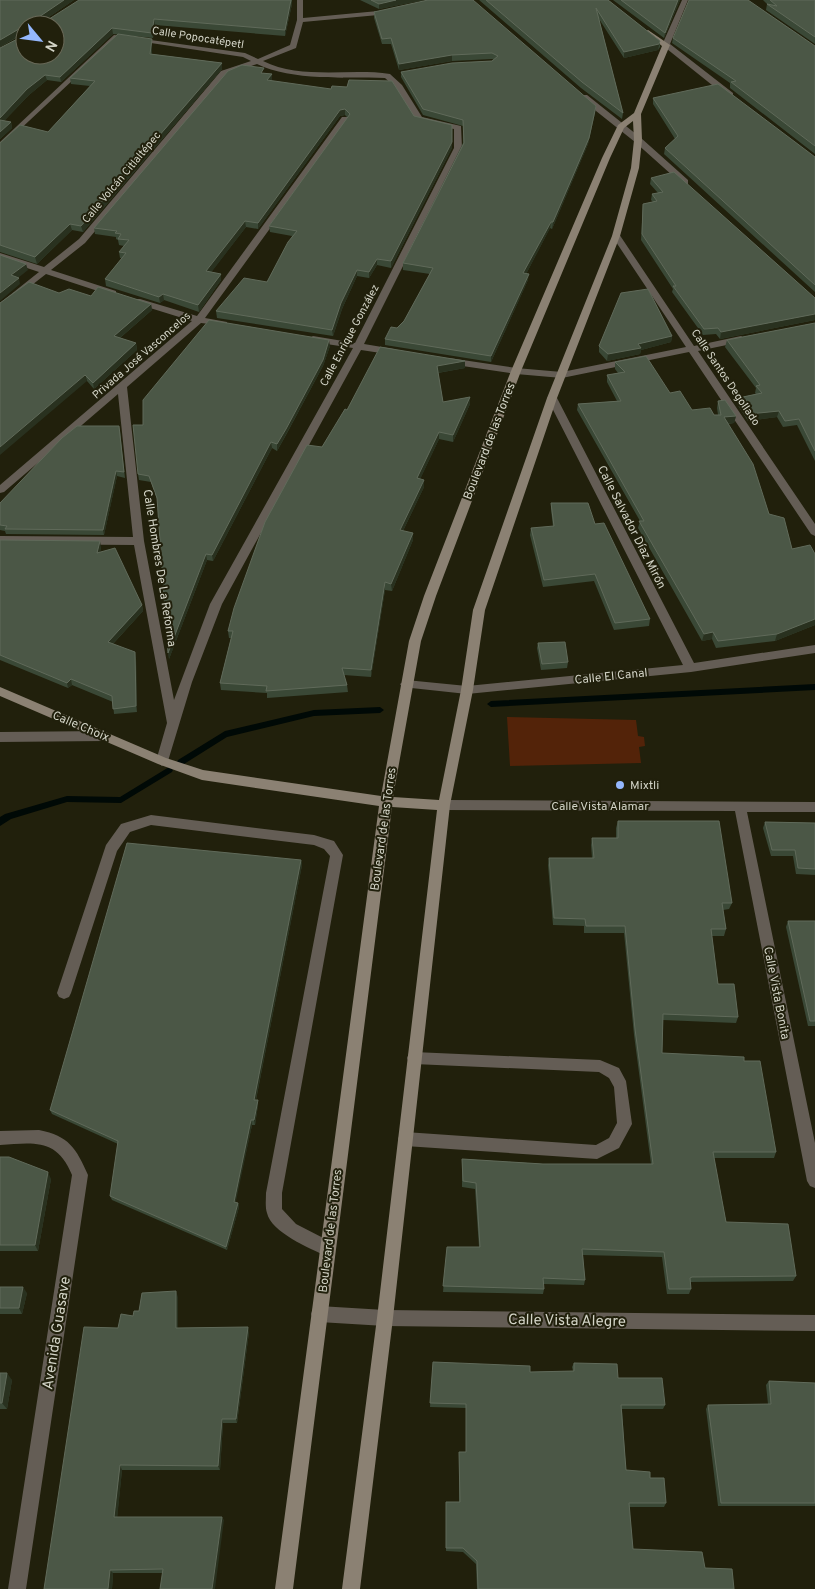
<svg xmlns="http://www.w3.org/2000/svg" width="815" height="1589" font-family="Overpass,sans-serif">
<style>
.green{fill:#532309}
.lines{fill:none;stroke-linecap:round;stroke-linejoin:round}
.stream{fill:#000906;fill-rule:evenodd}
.lane{fill:#645d55;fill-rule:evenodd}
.street{fill:#645d55;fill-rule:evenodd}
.secondary{fill:#8b8173;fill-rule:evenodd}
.wall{fill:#3a4836;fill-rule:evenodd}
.shaded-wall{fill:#29311f}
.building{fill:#4b5746;stroke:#606a5a;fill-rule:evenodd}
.poi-dot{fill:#94b7fd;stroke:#21200c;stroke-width:2}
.labels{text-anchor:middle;stroke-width:4;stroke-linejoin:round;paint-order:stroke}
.far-street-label{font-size:11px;fill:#d3d4c7;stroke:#21200c}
.street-label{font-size:12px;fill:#d3d4c7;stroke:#21200c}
.poi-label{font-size:12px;fill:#d3d4c7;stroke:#21200c;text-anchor:start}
.near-street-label{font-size:15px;fill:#d3d4c7;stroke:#21200c}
</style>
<rect width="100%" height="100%" fill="#21200c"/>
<path class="green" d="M507,717L636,720L638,736L644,737L645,746L639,747L641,763L510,766Z"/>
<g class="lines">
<path class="stream" d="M815,684V690L491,707L487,704L491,701Z
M380,707L384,710L380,713L314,716L227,737L184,764H178L177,762L178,760L225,731L314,710Z
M169,767L173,770L172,772L121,803L67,802L11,819L0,826V817L5,814L67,796L120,797Z"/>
<path class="lane" d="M151,815L314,835L334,841L343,855L282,1193V1209L296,1224L333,1243L335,1248L333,1253L327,1256C310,1249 271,1232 267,1213C265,1207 266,1199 266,1193L330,856L324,849L314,845L151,825L130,832L117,851L71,993L69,997L64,999L59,997L57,993L106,845L121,824Z
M414,1052L600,1060L619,1068L626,1081L632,1124L619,1148L597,1159L405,1146L400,1144L398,1139L400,1134L405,1132L596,1145L609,1138L617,1123L614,1087L609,1078L599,1072L414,1064L409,1063L407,1058L409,1053Z"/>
<path class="street" d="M297,0H303V18L389,10L392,12L389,14L303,22L296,48L263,61C300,80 351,68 390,74L402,85L422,117L461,126L462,148L364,344L394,349L399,352L394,355L361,350L222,604L192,682L168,761L162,766L156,761L167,723L134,545L0,544V536L133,537L118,394L4,492L0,493V485L192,321L134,303V299H140L197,316L342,117H348V121L205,318L227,322V326L201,323L127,387L144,541L174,700L210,604L353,348L313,342L308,339L313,336L355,343L454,148V129L416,121L396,88L385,78C346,77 292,81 257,64L227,75L85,243L51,270L116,291V295H110L46,274L0,310V303L39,272L0,259V253L44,267L79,239L221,71L251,61L243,57L118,38L0,148V142L114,35L245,53L258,59L290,45L297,20Z
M682,0H688L670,44L733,93V97H727L662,45Z
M581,95H587L641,138L688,180V184H682L635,142L581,99Z
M616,233L619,234L694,346L741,336L746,339L741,342L698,351L815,524V536L811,534L689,352L562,378L516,374L449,364L444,361L449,358L516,368L562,372L686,347L612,236Z
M552,395L557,398L694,663L815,645V653L691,672L467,694L402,687L400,684L406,680L467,686L683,665L547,398Z
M104,731L110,736L104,741L0,742V732Z
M444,800L815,802V812H747L815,1143V1188L810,1186L807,1181L735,811L444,810L440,808L438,805L440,802Z
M39,1130C69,1136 76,1148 88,1175L26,1589H8L72,1175C57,1138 34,1143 0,1145V1131Z
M319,1306L385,1310L815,1315V1331L385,1326L319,1322L313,1320L311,1314L313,1308Z"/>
<path class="secondary" d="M648,30L670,45L641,114L642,140L639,168L620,236L557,398L485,610L473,690L450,805L393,1318L360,1589H342L377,1318L437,810L392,807L293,1589H275L379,806L202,780L158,764L0,696V687L166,758L203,770L381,796L409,641L424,596L511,371L602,158L618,125L634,113L662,46L646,33L644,32ZM633,121L634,140L631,168L612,236L547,398L473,610L461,690L439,800L393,797L421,641L436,596L521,371L610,158L624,128Z"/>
</g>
<path class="wall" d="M0,0H74L43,21H46L79,0H292V4L285,36L155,25L153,38L113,34L61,82L47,80L29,95L4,121L11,122L12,128L0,139V48L25,35V33L0,47ZM25,25H55V55H25Z
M360,0H424L379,9Z
M428,0L595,113L588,144L552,229L550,228L526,274L528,280L491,362L385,345V339L397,328L404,321L430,274L403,270V263L463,143V126L423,115L401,77V72L492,61L494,60L492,59L452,61L399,70L391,44H382L374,18V12Z
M479,0H608L660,41V47L658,50L624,58L599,19L623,113L622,119L581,88Z
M613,0H680L664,38Z
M763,0H815V44L766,10L767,4Z
M673,38L815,46V154L730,88V83L672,43Z
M152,39V54L222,63V69L83,232L72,230L37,264L0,252V143L48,132L90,86L71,84L70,78Z
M264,73L272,74V81L414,116L452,148L391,268L377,265L369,278L357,276L342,309L333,336L217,318L216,311L267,282L292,236L270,232L269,226L348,118L345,115L340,116L258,229L246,227L211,272L221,274V280L199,312L164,300L160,303L106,286L105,279L122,258H120L119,252L124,246L119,245L118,240L116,239V237L95,234L94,228Z
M653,98L815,157V292L664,154L665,148L675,139L653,104Z
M651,178L815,298V320L720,339L716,334L703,335L672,292L673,289L641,240L643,204L653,202L651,200L652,194L658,193L650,184Z
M59,293L91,296L151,304L152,310L120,338L136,343L137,350L94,389L87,381Z
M815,323V461L797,425L783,427L777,417L748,421L737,404L738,398L756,394L755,393L756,388L725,347L727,340Z
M672,336L671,342L641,350L640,354L607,361L599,352V346Z
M330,346L323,366L286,435L277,451L272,448L213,561L207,560L169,659L158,502L151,482L139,480L138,474L143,425Z
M465,361V368L438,373L443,402L470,397V404L453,442L439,439L420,479L424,487L403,531L413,533V540L392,591L385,590L371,677L344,675L347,685L348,692L267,698V693L221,690L220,683L231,638H229L228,631L322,447L347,410Z
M615,362L670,393L692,410L714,415H718L717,408L718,401L736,416L734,423L728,424L769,514L792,549L815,554V625L775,641L716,648L712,639L702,641L638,528L640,521L577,410L578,404L617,401L607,382V375L618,373L615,369Z
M120,431L125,478L117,476L104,535L6,534L5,531L0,530V503Z
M551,503L595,524L650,619L649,626L614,630L594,581L543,587L530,535L531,528L553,527L551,509Z
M0,540L101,547L100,552L142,605L143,611L113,644L136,658L137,712L114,714L113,702L72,685L68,688L0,660Z
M538,643L568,662L567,668L541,670L537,648Z
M618,821L732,903L729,909L723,910L726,929L724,936H712L718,984L738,1017L736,1023L663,1020L662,1053L744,1061L776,1152L774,1158H714L726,1222L796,1276L793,1281L690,1282L691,1289L689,1294H667L662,1257L583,1255L585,1280L584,1285L543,1284L544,1289L543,1294L443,1292L447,1247H479L475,1189L462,1187V1159L543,1164H651L634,1035L624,933H584V926L553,925L548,865L549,858H592L591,845L592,838H616V828Z
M765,822L815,823V875L796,874L793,856H771L763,828Z
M301,860L302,865L256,1100H258V1105L255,1125H252L235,1202L238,1203L239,1207L227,1250L112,1200L110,1196L118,1144L52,1114L50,1110Z
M788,921H815V1026H808L786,927Z
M0,1157L51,1179L38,1251H0Z
M0,1287L27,1293L22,1314H0Z
M178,1297V1328L249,1332L237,1423H223L220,1470H122L117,1517L224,1520L162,1573H113L112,1589H44L118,1328L139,1311Z
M433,1362L530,1372L573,1371L572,1367L574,1363L618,1378L665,1405L663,1409H622L626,1470L650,1478L666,1503L664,1507H629L633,1549L705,1568L734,1589H477L476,1564L463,1552L446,1551V1505L459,1502V1452H466V1408L430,1407Z
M0,1373L12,1380L7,1409H0Z
M769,1381L815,1383V1506H718L706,1409L708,1405L768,1404L766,1385Z"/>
<path class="shaded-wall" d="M64,0H74L37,25L36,19Z
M291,0L292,4L285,36V30Z
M396,0H424L379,9V4Z
M678,0H680L664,38L665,33Z
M154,19L155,25L153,38L152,33Z
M24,26L25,32L0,47V40Z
M112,28L113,34L61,82L60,77Z
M152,39V45L151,60L150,54Z
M660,41L658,50L624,58V52Z
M452,55V61L399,70V64Z
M222,63V69L83,232L81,226Z
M272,74V80L267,86V80Z
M45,75L47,80L29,95L0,125V118L27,89Z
M596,106L595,113L588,144L552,229L553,222Z
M345,109V115L340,116L258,229V223L340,110Z
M11,122L12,128L0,139V132Z
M452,142V148L391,268V261Z
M245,221L246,227L207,278L206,271Z
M551,222L550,228L523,280V273Z
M70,224L72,230L37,264L35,257Z
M377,259V265L369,278V272Z
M26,264L28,270L13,282L11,275Z
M357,270V276L342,309L333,336L332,330L341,303Z
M221,274V280L199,312L198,305Z
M529,274L528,280L491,362V356Z
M19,278L20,284L0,301V293Z
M163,294L164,300L160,303L159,297Z
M151,304L152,310L115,342L114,336Z
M815,314V320L720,339L721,332Z
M672,336L671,342L641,350L640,354L607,361L608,354L638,344Z
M329,340L330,346L323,366L277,451V444Z
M136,343L137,350L94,389L93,383Z
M465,361V368L437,373V366Z
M85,375L87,381L0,455V447Z
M470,397V404L453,442V435Z
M779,411L777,417L748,421L749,414Z
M736,416L734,423L723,424L724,417Z
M439,432V439L417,486V478Z
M271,442L272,448L213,561L212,555Z
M116,471L117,476L104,535L103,530Z
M424,480V487L400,537V530Z
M413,533V540L392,591L391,584Z
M100,541L101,547L99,559L97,553Z
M206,554L207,560L169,659L168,653Z
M385,582V590L371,677V670Z
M142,605L143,611L109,648L108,642Z
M815,619V625L775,641L777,634Z
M713,632L712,639L702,641L704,634Z
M135,652L136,658L137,712L136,706Z
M71,679L72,685L68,688L67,683Z
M301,860L302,865L255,1104L254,1100Z
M258,1100V1105L255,1125L254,1120Z
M251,1120L252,1125L235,1206L234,1202Z
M48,1172L51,1179L38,1251L35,1245Z
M238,1203L239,1207L227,1250L226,1247Z
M23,1287L27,1293L22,1314L19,1308Z
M176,1291L178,1297V1333L176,1328Z
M248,1327L249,1332L237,1423L236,1419Z
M7,1373L12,1380L7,1409L2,1403Z
M222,1419L223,1423L220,1470L218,1466Z
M120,1465L122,1470L117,1521L114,1517Z
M222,1517L224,1520L215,1589H212Z
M110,1570L113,1573L112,1589H108Z"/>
<path class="building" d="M0,0H64L36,19L46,21L79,0H291L285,30L154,19L152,33L112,28L60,77L45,75L27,89L0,118V48L25,35L24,26L0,40ZM25,25H55V55H25Z
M371,0H396L379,4Z
M428,0H473L596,106L589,138L575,171L553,222H551L523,273L529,274L491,356L385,339L391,327L397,328L404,321L433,268L403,263L464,143L463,120L423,109L401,72L452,63L492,61L498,56L492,53L452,55L399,64L391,38L382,39L374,12Z
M486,0H608L660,41L659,44L624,52L596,8L623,113L582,82Z
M621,0H678L665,33Z
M689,0H748L815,46V146L731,82L736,81L673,38Z
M770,0H815V37L767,4L777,6Z
M118,34L152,39L150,54L222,63L81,226L70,224L35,257L0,245V143L20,125L48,132L95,81L70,78Z
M242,65L264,68L261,73L272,74L267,80L331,89L332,86L347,87L349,80L392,81L414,116L452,125V142L391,261L377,259L369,272L357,270L341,303L332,330L216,311L244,278L267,282L288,242L297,231L269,226L350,114L345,109L340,110L258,223L245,221L206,271L221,274L198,305L163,294L159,297L105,279L126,253L119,252L129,240L118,239L121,234L115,233L117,231L94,228L228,71Z
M718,84L815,157V285L665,148L678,136L653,98Z
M0,120L11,122L0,132Z
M674,172L815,298V314L721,332L718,328L704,329L673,286H676L642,234L643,204L657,201L652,194L663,192L651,178Z
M0,255L26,264L11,275L19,278L0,293Z
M29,282L59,293L69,289L91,296L98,287L151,304L114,336L136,343L93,383L85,375L0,447V303Z
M648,289L672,336L638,344L641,348L608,354L599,346L621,293Z
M209,320L329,340L323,360L286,429L277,444L271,442L212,555L206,554L168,653L157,498L149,476L138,474L133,425H143V400Z
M815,323V451L799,419L785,421L779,411L749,414L738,398L762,393L756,386L760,385L727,340Z
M380,347L465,361L437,366L443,402L470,397L453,435L439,432L417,478L424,480L400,530L413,533L391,584L385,582L371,670L342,668L347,685L266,691L267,686L220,683L233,631H228L234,608L265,522L307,445L322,447L345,409L347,410Z
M646,356L670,393L680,391L692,410L710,408L714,415H721L718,401L725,400L736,416L724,417L753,464L769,514L784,518L792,549L810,545L815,554V619L777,634L718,641L713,632L704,634L639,521H644L578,404L621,401L607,375L625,372L615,362Z
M77,426H119L124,472L116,471L103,530L5,529L7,526L0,525V503L62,438Z
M551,503H588L595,524L604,523L650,619L615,623L595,574L544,580L531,528L554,526Z
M0,540L100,541L97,553L115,548L142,605L108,642L135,652L136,706L113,709L112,696L71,679L67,683L0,655Z
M565,642L568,662L542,664L538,643Z
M618,821H719L732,903H722L726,929H711L718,984H734L738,1017L663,1014L662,1053L744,1057V1061H760L776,1152H713L726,1222L788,1224L796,1276L692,1277L690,1278L691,1289H669L664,1252L582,1249L585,1280L543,1278L544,1289L443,1286L447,1247H480L476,1183L463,1181L462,1159L543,1164H653L635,1029L625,926H586L585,919L554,918L549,858H594L592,838H618Z
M765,822L815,823V869L798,868L795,850H772Z
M127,843L301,860L254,1100H258L254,1120H251L234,1202L238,1203L226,1247L110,1196L118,1141L50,1110Z
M788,921H815V1021H810Z
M0,1157H9L48,1172L35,1245H0Z
M0,1287H23L19,1308H0Z
M176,1291V1328L248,1327L236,1419H222L218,1466L120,1465L114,1517H222L212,1589H160L163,1569L110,1570L108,1589H44L84,1327L118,1328L121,1314L133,1316L134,1311H139L142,1293Z
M433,1362L530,1366V1372L574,1371V1363L617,1364L618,1378H662L665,1405H621L626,1470L650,1472V1478H664L666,1503H629L633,1549L702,1552L705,1568L732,1569L734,1589H478L477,1561L463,1548H446V1502H460L459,1452H466V1404L430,1403Z
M0,1373H7L2,1403H0Z
M769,1381L815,1383V1503H721L708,1405L771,1404Z"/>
<circle class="poi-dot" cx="620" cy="785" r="5"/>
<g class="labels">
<g class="far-street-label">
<text transform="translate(198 37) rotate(9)" y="4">Calle Popocatépetl</text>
<text transform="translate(121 177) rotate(-50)" y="4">Calle Volcán Citlaltépec</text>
<text transform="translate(349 335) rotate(-62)" y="4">Calle Enrique González</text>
<text transform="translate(141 355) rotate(-41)" y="4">Privada José Vasconcelos</text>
<text transform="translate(726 377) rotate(56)" y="4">Calle Santos Degollado</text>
</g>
<g class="street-label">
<text transform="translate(489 441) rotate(-69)" y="4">Boulevard de las Torres</text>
<text transform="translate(632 527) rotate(63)" y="4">Calle Salvador Díaz Mirón</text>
<text transform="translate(160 568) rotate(81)" y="4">Calle Hombres De La Reforma</text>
<text transform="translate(611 676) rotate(-6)" y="4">Calle El Canal</text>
<text transform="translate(81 726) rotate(23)" y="4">Calle Choix</text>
<text x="600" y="810">Calle Vista Alamar</text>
<text transform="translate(383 829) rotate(-82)" y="4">Boulevard de las Torres</text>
<text transform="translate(777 993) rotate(79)" y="4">Calle Vista Bonita</text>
<text transform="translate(330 1231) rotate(-83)" y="4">Boulevard de las Torres</text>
</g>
<g class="poi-label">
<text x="630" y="789">Mixtli</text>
</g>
<g class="near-street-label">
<text transform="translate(567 1320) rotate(1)" y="5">Calle Vista Alegre</text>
<text transform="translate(56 1333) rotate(-81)" y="5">Avenida Guasave</text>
</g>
</g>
<g transform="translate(40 40) rotate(119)"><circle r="24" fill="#21200c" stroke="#686857"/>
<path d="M0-4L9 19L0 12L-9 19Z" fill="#94b7fd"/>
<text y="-8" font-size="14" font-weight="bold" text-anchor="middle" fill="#d3d4c7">N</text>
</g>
</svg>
